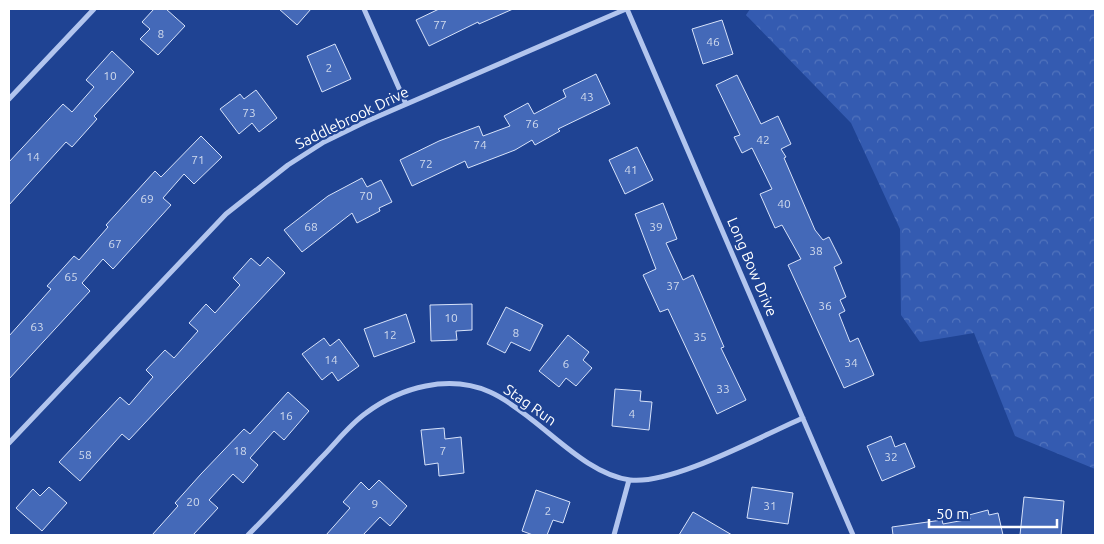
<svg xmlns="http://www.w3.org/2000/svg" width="1104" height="544" font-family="Ubuntu,sans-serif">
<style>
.forest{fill:url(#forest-crowns)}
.building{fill:#4469b8;stroke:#d8e3fa}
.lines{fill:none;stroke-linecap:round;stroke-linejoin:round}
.street{stroke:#b2c5ee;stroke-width:5}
.labels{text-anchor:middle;stroke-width:4.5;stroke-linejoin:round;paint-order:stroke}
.number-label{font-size:12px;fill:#d0daed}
.street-label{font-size:15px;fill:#fff;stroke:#1f4393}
</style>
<defs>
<pattern id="forest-crowns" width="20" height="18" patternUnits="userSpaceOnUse" patternTransform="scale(1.25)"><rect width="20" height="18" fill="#345bb1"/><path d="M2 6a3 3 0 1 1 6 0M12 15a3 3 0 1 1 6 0" fill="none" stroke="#5274bd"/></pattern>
</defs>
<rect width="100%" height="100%" fill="#1f4393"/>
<path class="forest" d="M750,9H1095V469L1015,436L974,333L920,342L901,315L900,229L851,123L746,15Z"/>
<path class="building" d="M154,9H166L185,26L158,55L140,39L150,29L142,22Z
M279,9H311L297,25Z
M439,9H513L479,24L478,22L429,46L416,20Z
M722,20L733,54L703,64L692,29Z
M335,44L351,79L322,92L307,56Z
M112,51L134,72L94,116L97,119L72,147L66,142L9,205V162L63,104L72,112L94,87L86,80Z
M596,74L610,104L558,129L560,131L535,145L532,140L515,150L468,168L465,161L412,186L400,160L439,141L479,126L483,136L510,126L504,116L528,103L534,114L566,97L563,90Z
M737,75L761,124L778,116L791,144L781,149L786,157L784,158L815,230L823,240L829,237L842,263L834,267L846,297L840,300L845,311L839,314L850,342L858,338L874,375L844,388L788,265L801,259L782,225L775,228L760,194L772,189L752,148L742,153L734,137L740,135L716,85Z
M256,90L277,118L259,132L252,123L239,134L220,109L240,94L244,99Z
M201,136L222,157L194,184L184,174L163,198L171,205L113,269L103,259L82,283L90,291L9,379V336L51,289L47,286L74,256L79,260L108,227L106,225L155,171L161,177Z
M637,147L653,180L625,194L609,160Z
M362,178L367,187L381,180L392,202L379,208L380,211L357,223L352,213L302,252L284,230L328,196Z
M663,203L677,239L666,243L683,280L693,275L724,347L721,348L746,400L717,414L668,309L660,312L643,275L656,269L635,214Z
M268,257L285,273L129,440L122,434L80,481L59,462L120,397L129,405L153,377L146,370L165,350L174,358L198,331L189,323L206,304L215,313L240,285L233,278L251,258L260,266Z
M472,304V330L456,331L457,340L431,341L430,305Z
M506,307L543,325L530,351L511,342L505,353L487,344Z
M406,314L415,342L374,357L364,329Z
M568,335L589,352L583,360L592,368L576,386L566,378L559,387L539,371Z
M324,338L330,346L339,339L359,366L338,381L332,372L322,380L302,354Z
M615,389L641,391L640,401L652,402L649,430L612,426Z
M288,392L309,411L284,440L274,431L250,458L258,465L243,483L233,474L209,500L218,508L193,535H152L178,506L175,503L201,474L244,429L250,434Z
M444,428L445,439L461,437L464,473L439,476L438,463L425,465L421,430Z
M891,436L895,447L905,443L915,467L882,481L867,446Z
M379,480L407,506L390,526L380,517L363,535H326L350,508L343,502L361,482L369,490Z
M49,487L67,503L42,531L16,508L33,489L40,496Z
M752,487L793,493L788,524L747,518Z
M536,490L570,502L563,523L553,520L547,535H533L522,531Z
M1024,497L1064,501L1061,535H1020Z
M988,510L989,515L998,513L1003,535H893L892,527L942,520L943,524L970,519L969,515Z
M693,512L732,535H679Z"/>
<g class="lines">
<path class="street" d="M364,9L406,104
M627,9L853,535
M9,99L94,9
M9,443L226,214L288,165L324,142L365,122L626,9
M248,535C273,510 297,484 321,458C336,443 349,425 366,413C401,387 449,374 490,392C506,399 518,409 531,419C560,441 593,475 630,480C673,485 761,436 803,418
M614,535L629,480"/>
</g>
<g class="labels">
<g class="number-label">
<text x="440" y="29">77</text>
<text x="161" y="38">8</text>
<text x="713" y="46">46</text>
<text x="329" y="72">2</text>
<text x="110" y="80">10</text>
<text x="587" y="101">43</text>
<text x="249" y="117">73</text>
<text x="532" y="128">76</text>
<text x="763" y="144">42</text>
<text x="480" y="149">74</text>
<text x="33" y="161">14</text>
<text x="198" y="164">71</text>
<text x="426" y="168">72</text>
<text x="631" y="174">41</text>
<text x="366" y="200">70</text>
<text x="147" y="203">69</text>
<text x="784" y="208">40</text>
<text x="311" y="231">68</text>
<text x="656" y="231">39</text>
<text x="115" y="248">67</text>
<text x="816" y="255">38</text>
<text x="71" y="281">65</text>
<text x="673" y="290">37</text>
<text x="825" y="310">36</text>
<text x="451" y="322">10</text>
<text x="37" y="331">63</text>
<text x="516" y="337">8</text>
<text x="390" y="339">12</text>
<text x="700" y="341">35</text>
<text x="331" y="364">14</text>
<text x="851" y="367">34</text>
<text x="566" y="368">6</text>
<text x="723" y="393">33</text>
<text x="632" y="418">4</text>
<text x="286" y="420">16</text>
<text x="240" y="455">18</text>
<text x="443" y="455">7</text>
<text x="85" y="459">58</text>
<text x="891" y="461">32</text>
<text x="193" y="506">20</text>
<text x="375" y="508">9</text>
<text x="770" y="510">31</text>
<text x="548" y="515">2</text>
</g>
<g class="street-label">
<text transform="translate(352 118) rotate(-26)" y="5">Saddlebrook Drive</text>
<text transform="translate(752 267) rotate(67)" y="5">Long Bow Drive</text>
<text transform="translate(530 405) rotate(35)" y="5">Stag Run</text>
</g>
</g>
<rect width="1104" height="544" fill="none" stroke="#ffffff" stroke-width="20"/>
<path d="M929 519v8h128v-8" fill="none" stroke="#ffffff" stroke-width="2.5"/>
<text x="936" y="519" font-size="15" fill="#ffffff" stroke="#1f4393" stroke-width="4" paint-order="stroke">50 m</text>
</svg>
